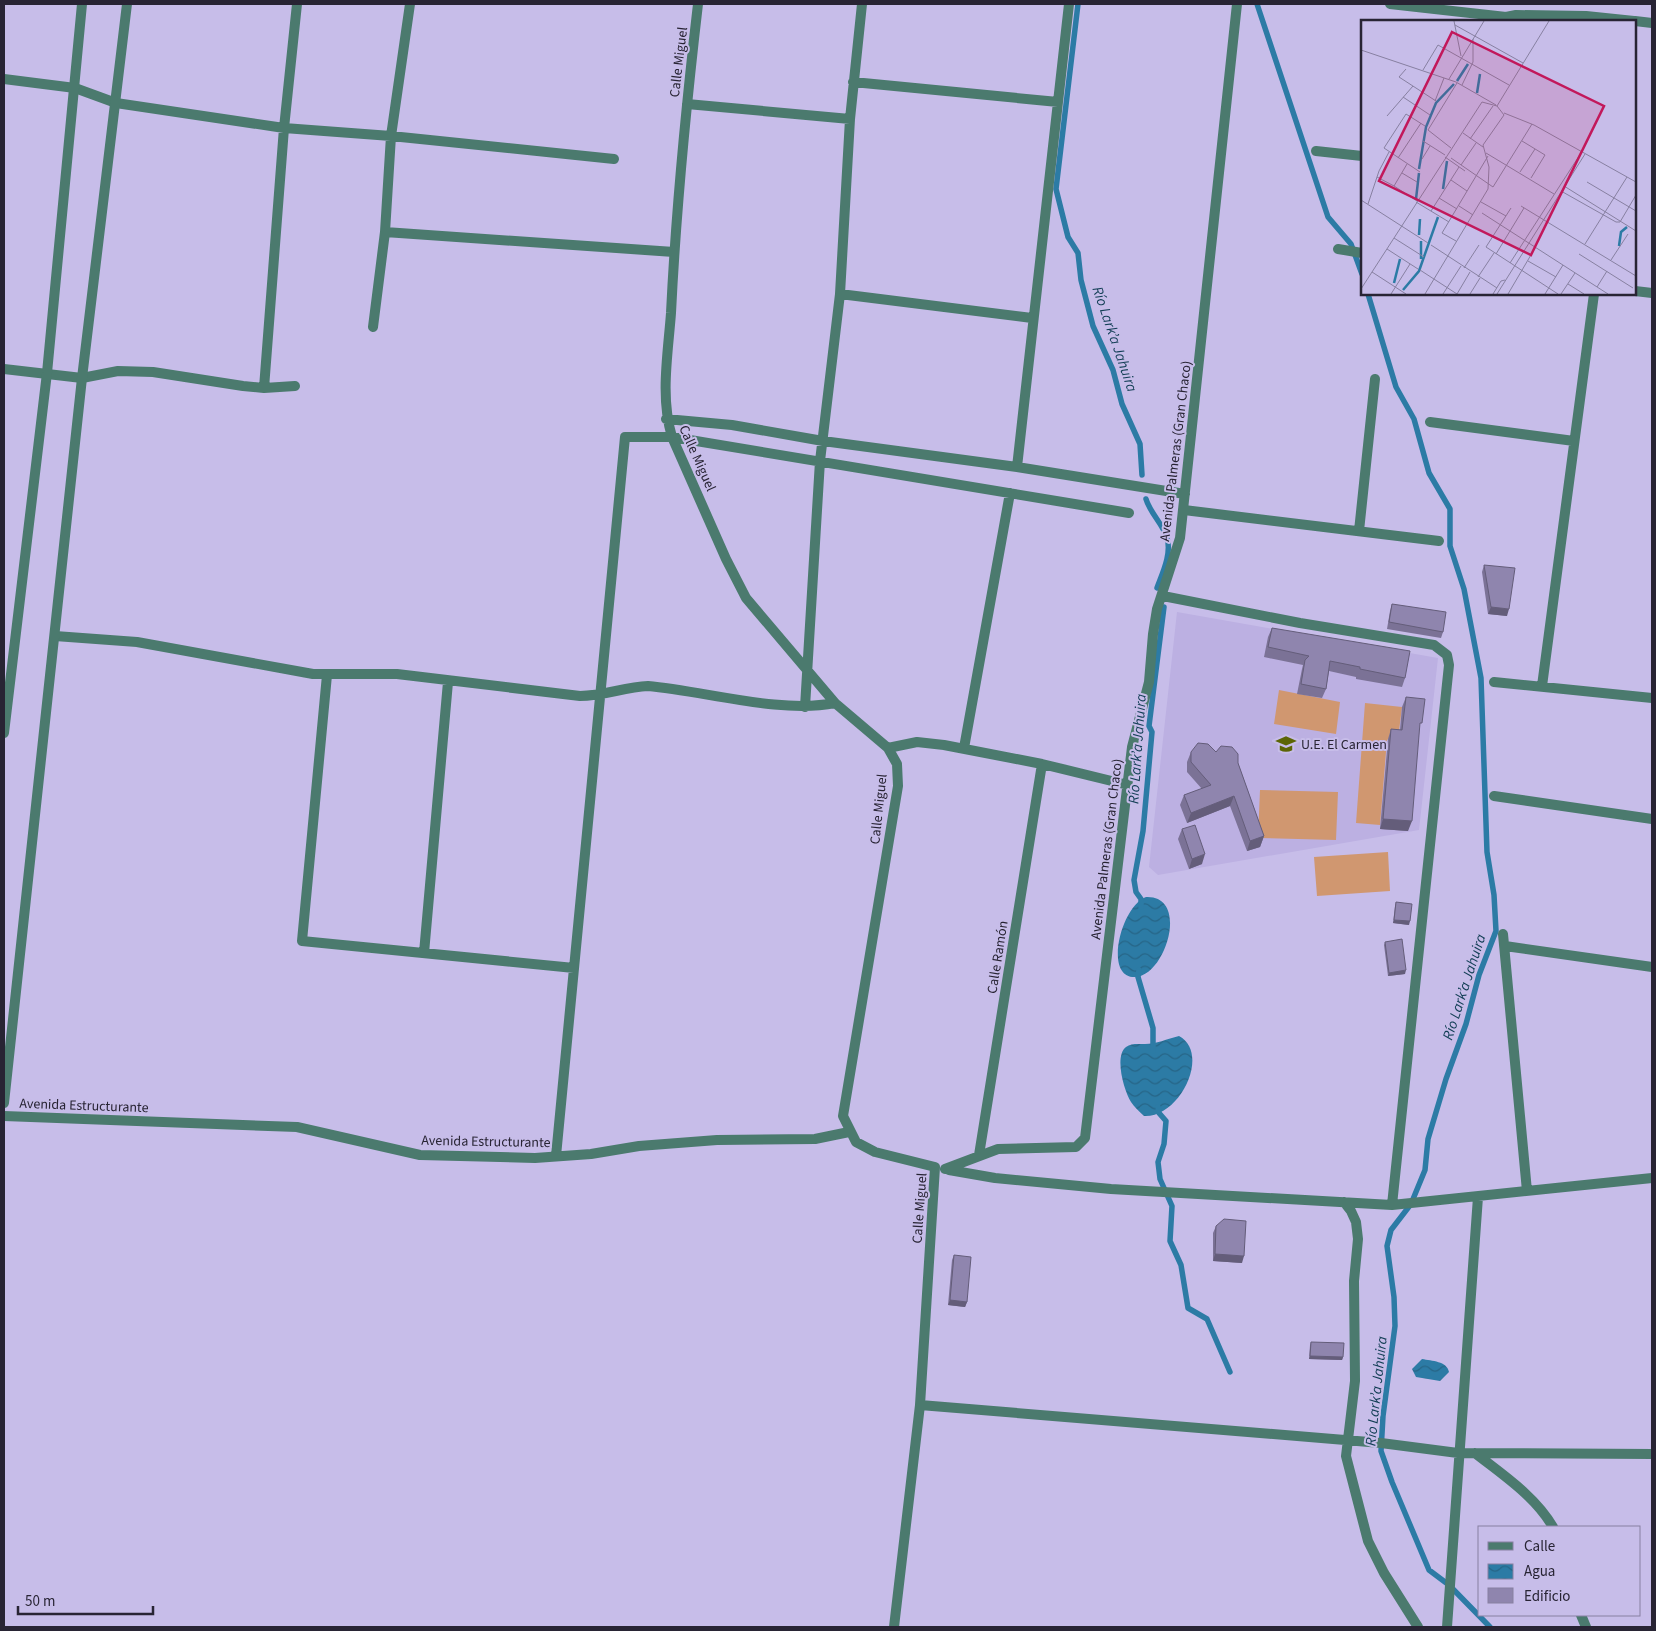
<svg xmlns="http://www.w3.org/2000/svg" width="1656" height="1631" font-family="'Source Sans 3',sans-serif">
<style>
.built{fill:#bcb0e2}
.pitch{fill:#d09770}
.water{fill:url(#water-waves)}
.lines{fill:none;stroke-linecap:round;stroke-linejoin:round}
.stream{stroke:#2c7ba5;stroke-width:5.5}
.minor{stroke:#4b7a6e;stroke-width:10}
.tertiary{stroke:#4b7a6e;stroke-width:10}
.wall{fill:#7b7296}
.shaded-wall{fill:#645d7a}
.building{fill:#8f85ae;stroke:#645d7a}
.labels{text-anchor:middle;stroke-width:4;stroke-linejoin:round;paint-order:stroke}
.street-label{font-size:14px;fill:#282434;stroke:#c7bde9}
.poi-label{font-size:14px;fill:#282434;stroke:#c7bde9;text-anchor:start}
.water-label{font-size:15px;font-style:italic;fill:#113d54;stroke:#c7bde9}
.inset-river{fill:none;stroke:#2c7ba5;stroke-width:2.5}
.inset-road{fill:none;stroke:#8780a1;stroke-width:1}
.view{fill:#c2185b;fill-opacity:0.15;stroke:#c2185b;stroke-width:2.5}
.inset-edge{fill:none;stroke:#282434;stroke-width:2.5}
</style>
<defs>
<pattern id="water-waves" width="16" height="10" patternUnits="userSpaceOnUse" patternTransform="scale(1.25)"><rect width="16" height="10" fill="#2c7ba5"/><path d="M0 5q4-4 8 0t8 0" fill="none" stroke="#266587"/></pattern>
</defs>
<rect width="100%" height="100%" fill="#c7bde9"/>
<path class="built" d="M1177,612L1438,658L1419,830L1158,875L1149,867Z"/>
<path class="pitch" d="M1279,690L1340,702L1336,734L1274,724Z
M1365,703L1402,707L1399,731L1387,740L1380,825L1356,823Z
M1260,790L1338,792L1336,840L1258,838Z
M1388,852L1390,891L1317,896L1314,857Z"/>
<path class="water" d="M1146,897C1190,895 1166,976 1135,977C1103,978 1121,906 1146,897Z
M1179,1036C1211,1053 1180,1118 1144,1116C1139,1111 1134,1107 1131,1102C1124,1091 1114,1056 1126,1047C1131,1043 1138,1044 1145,1044C1156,1044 1167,1039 1179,1036Z
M1422,1359C1432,1361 1447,1361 1449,1372L1440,1381L1416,1377L1412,1369Z"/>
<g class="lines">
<path class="stream" d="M1078,4L1056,189L1068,237L1078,253L1081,280L1093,326L1113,370L1122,404L1140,444L1142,475
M1257,4L1328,217L1351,244L1362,274
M1368,294L1396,387L1414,419L1429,473L1450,509V546L1464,589L1481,678L1487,852L1494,895L1496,931L1479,975L1466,1024L1446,1079L1428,1139L1425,1170L1411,1204L1391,1230L1387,1246L1394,1297L1395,1326L1383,1416L1381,1451L1392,1482L1429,1570L1449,1585L1490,1627
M1146,499C1150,513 1163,524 1167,538C1172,554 1162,574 1157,588
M1141,907V899L1136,892L1134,880L1143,831L1152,732L1149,726L1164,607
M1139,970L1138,977L1153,1028V1051
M1158,1107L1159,1113L1166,1121L1164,1144L1158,1162L1160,1179L1172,1206L1170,1241L1181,1265L1188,1308L1207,1319L1230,1372"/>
<path class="minor" d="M698,4C686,107 676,209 671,313C668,354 660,397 672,437L726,559L746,598L835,703L888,748L897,764L898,786L843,1116L856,1142L875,1152L935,1167L920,1405L894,1627
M1390,4L1506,17V21
M1506,17L1516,15L1586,16L1634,21
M1635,21L1652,23
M4,79L75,88L116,103L284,128L391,136L614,159
M853,82L1058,102
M687,104L850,119
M1316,151L1362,156
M385,232L674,252
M1338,249L1362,253
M1635,291L1652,293
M840,294L1032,318
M373,327L385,232L391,136L410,4
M4,369L82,378L118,371L153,372L243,386L264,388L295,386
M264,388L284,128L297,4
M666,419L732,425L823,441L1017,467L1185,494
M1430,422L1574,441
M1017,467L1069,4
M1184,510L1439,541
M1359,531L1375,379
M1163,596L1300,623L1434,645L1447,655L1449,665L1392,1205
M55,636L137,642L313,674H397L580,696C604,696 624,687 648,686C705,691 780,714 835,703
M327,675L302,941L574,968
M1494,682L1652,698
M1542,686L1594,294
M805,707L820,461L840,294L850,119L862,4
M888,748L917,742L944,745L1042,764L1128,785
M964,748L1010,493
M1494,796L1652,819
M1503,934L1527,1191
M1505,946L1652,967
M424,953L448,682
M4,1116L297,1127L420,1155L535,1158L591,1154L639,1146L717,1140L815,1139L849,1132
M979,1155L1042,764
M556,1156L625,437H672L1129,513
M945,1169L998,1149L1076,1147L1085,1138L1132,747L1149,682L1153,634L1157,609L1180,538L1237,4
M949,1170L995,1178L1111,1189L1392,1205L1652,1178
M1344,1202L1351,1211L1356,1222L1358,1239L1354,1281L1355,1381L1346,1456L1368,1541L1384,1573L1418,1627
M920,1405L1381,1443L1458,1453L1652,1454
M1475,1453C1503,1475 1535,1496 1553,1527
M1581,1615L1586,1627
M1447,1627L1478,1197"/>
<path class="tertiary" d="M4,733L47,373L82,4
M4,1103L82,378L127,4"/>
</g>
<path class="wall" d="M1484,565L1507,616L1488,614L1482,572Z
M1392,604L1443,632L1441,638L1387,629L1390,611Z
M1272,628L1405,678L1402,687L1356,679V677L1329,671L1326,689L1322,698L1297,694L1302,669L1303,665L1264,657L1268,637Z
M1406,697L1419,732L1408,831L1380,829L1388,739L1391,729L1400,730L1402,707Z
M1191,752H1216L1238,763L1264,836L1260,847L1247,851L1230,806L1187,823L1180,805L1184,795L1202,789L1187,772V762Z
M1182,829L1202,864L1189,869L1178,839Z
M1396,902L1409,925L1393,923L1395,906Z
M1385,942L1405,974L1388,976L1384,945Z
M1216,1226L1242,1263L1213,1261V1233Z
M954,1255L967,1302L965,1307L948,1305L952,1260Z
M1311,1342L1343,1357L1342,1360L1309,1359L1310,1345Z"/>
<path class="shaded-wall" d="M1491,607L1509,609L1507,616L1488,614Z
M1234,796L1230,806L1187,823L1191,813Z
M1383,819L1412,821L1408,831L1380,829Z
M1264,836L1260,847L1247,851L1250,841Z
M1205,854L1202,864L1189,869L1192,859Z
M1394,920L1410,921L1409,925L1393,923Z
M1406,970L1405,974L1388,976L1389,973Z
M1215,1254L1244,1256L1242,1263L1213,1261Z
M950,1300L967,1302L965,1307L948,1305Z
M1310,1356L1343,1357L1342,1360L1309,1359Z"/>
<path class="building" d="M1484,565L1515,568L1509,609L1491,607Z
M1392,604L1446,612L1443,632L1389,622Z
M1272,628L1410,651L1405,678L1360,669V667L1330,661L1326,689L1301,684L1305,660L1309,656L1268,647Z
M1406,697L1425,699L1422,723H1420L1412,821L1383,819L1391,729L1402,730Z
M1198,743L1208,744L1216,752L1221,746L1232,747L1238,754V763L1264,836L1250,841L1234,796L1191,813L1184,795L1211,785L1191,762V752Z
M1195,825L1205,854L1192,859L1182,829Z
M1396,902L1412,904L1410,921L1394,920Z
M1402,939L1406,970L1389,973L1385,942Z
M1224,1219L1246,1221L1244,1256L1215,1254L1216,1226Z
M954,1255L971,1257L967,1302L950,1300Z
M1311,1342L1344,1343L1343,1357L1310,1356Z"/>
<defs>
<symbol id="school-bare" viewBox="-9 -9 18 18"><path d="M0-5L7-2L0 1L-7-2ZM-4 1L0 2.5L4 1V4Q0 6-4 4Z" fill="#5c6505" stroke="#c7bde9" stroke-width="2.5" paint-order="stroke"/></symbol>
</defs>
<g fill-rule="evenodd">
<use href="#school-bare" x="1272" y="730" width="28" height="28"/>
</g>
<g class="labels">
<g class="street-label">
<text transform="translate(678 62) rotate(-83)" y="5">Calle Miguel</text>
<text transform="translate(1175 451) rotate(-83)" y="5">Avenida Palmeras (Gran Chaco)</text>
<text transform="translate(698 458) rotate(66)" y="5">Calle Miguel</text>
<text transform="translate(878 809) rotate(-84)" y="5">Calle Miguel</text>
<text transform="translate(1106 849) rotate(-83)" y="5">Avenida Palmeras (Gran Chaco)</text>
<text transform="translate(997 957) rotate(-81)" y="5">Calle Ramón</text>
<text transform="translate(84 1105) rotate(2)" y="5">Avenida Estructurante</text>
<text transform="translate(486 1141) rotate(1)" y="5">Avenida Estructurante</text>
<text transform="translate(919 1208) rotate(-86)" y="5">Calle Miguel</text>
</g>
<g class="poi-label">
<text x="1301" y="749">U.E. El Carmen</text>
</g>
<g class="water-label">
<text transform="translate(1115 339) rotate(71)" y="5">Río Lark’a Jahuira</text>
<text transform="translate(1137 749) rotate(-86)" y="5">Río Lark’a Jahuira</text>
<text transform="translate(1464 987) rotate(-72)" y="5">Río Lark’a Jahuira</text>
<text transform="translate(1376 1391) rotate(-84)" y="5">Río Lark’a Jahuira</text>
</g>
</g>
<g transform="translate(1361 20)">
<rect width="275" height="275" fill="#c7bde9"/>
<path class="inset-river" d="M96,61L107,44M116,73L119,54M58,149L65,107L75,83L93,64M82,169L86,141M55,179L58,153M58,215L59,199M60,221V239M258,226L260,212L266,207M33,263L39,239M42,270L58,251L77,197"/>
<path class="inset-road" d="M93,1L100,36M94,5L162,43M0,30L95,62L135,85M45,49L38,57L75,81M62,50L77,25L148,65M88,59L123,1M101,65L112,42V19M42,77L69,95M74,81L83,58M143,93L173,105L275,162M26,96L52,66M102,113L122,127M109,119L132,86M62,121L84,135M161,121L184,135L170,158M90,128L67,110L96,63M125,133L193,174M84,137L104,151M37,138L60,103M90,138L132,167L171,104M61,139L69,126M46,144L33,166L56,181M100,145L115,123M59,152L23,128L45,94L64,106M159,152L174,129M41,153L56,162M16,157L33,166M90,160L106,171M226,162L275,191M203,166L275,211M200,171L255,202H259L275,175M78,178L96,189M0,180L67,223M55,182L88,202M120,182L145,196M7,184L18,151L28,132M98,186L112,195M160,186L275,256M150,188L125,227L197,274M70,191L98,147M121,193L247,274M33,218L63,237M95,221L81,213L127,136M224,224L266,157M70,225L136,268M26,229L57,249M135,234L163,188M218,234L272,268M250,240L267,214M167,241L195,257M149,243L220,133M103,248L118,225M59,250L96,274M11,252L45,274M117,257L133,233M207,264L223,274M236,267L246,251M0,269L121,82L136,86M30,274L49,244M64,274L127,169L128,147L122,125L143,95L136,86L188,1M82,274L100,246M96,274L109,252M109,274L119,258M132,274L140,261L144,260M136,274L224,134M147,274L174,228M184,274L202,245M200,274L214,253"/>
<path class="view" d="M91,12L243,86L170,235L18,161Z"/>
<rect width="275" height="275" class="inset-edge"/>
</g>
<rect width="1656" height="1631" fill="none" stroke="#282434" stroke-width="10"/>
<rect x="1478" y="1526" width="162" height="90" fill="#c7bde9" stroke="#8780a1"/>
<rect x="1488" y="1542" width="25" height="8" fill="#4b7a6e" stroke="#8780a1"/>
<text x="1524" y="1551" font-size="15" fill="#282434">Calle</text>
<rect x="1488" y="1564" width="25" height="15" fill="url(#water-waves)" stroke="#8780a1"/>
<text x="1524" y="1576" font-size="15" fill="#282434">Agua</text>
<rect x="1488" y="1588" width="25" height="15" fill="#8f85ae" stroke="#8780a1"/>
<text x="1524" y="1601" font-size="15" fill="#282434">Edificio</text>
<path d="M18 1606v8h135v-8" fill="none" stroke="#282434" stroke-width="2.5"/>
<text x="25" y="1606" font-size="15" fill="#282434" stroke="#c7bde9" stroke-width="4" paint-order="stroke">50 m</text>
</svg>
